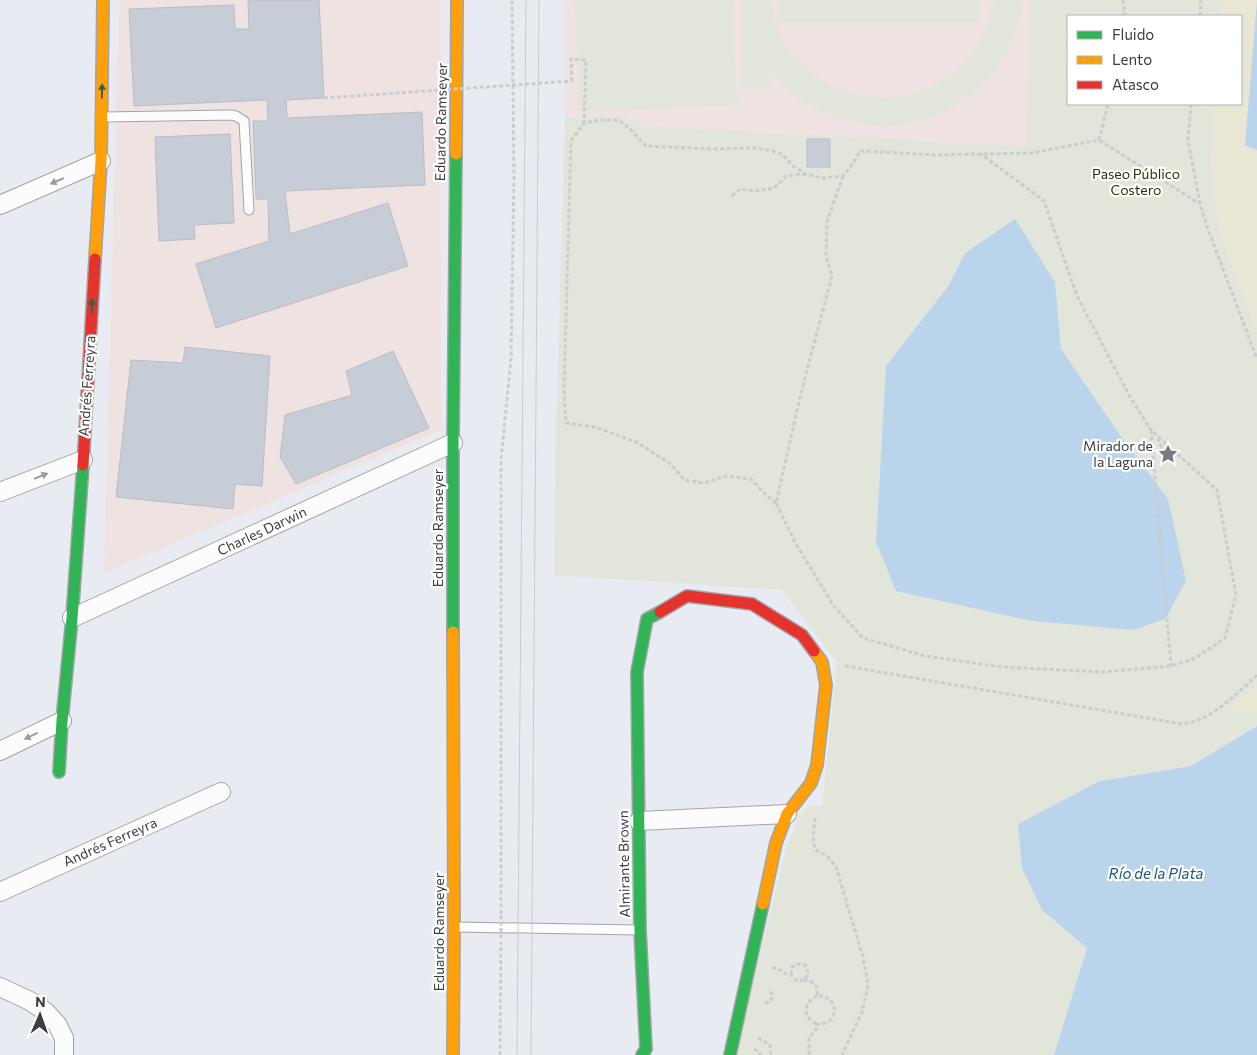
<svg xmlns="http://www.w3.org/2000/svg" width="1257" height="1055" font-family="Commissioner,sans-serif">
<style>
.education{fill:#eee3e0}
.green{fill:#e1e5da;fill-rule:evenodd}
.sand{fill:#eae6d4}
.water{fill:#bad4eb}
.building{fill:#c6cdd6;stroke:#babec2}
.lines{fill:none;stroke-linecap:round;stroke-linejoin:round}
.lane-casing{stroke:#a1a4a8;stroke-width:11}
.street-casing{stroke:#a1a4a8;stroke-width:20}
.fast-casing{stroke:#a1a4a8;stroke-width:14}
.slow-casing{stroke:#a1a4a8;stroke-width:14}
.jam-casing{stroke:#a1a4a8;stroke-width:14}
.path{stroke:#caccce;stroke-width:3;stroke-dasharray:4 2.5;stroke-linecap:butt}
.lane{stroke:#fcfcfd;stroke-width:9}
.street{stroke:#fcfcfd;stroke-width:18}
.fast{stroke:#30b455;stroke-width:11}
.slow{stroke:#ff9f0a;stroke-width:11}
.jam{stroke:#e5322d;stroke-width:11}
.tram{stroke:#c9cbcd;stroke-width:1}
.path-bridge{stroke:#caccce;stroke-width:3;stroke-dasharray:4 2.5;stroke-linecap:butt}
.oneway{fill:#376147}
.oneway2{fill:#9b9c9f}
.labels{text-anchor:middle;stroke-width:4.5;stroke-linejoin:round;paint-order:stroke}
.street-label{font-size:14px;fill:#3a3d41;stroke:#fff}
.park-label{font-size:14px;fill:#2e3200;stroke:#fff}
.poi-label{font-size:14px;fill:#3a3d41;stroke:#fff;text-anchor:end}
.water-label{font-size:15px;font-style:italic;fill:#1e547c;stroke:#fff}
</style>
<rect width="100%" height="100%" fill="#e8ecf2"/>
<path class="education" d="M119,0H441V430L104,573Z
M565,0H1029L1028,146L643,126L622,116L565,117Z"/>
<path class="green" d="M575,0H733L737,106L579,111Z
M741,0H770C774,20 780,40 793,56C846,117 945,110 983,36C989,25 991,13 994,0H1023C1019,23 1013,44 999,64C944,145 829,145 769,70V90H741Z
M777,0H980V23H777Z
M1029,0H1224L1223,16H1068V104H1216L1211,163L1220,232L1257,332V685L1228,709L1257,714V726L1191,766L1100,781L1042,910L1087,948L1054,1055H735L786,849L797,819L808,806H822L836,671V661L782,590L554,575L556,428L565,117L623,116L643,126L1027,146ZM1015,219L1055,282L1061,349L1120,435L1168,499L1133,630L1032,621L896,590L876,541L886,366L949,285L965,253Z"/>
<path class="sand" d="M1224,0H1257L1245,145L1257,150V332L1220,232L1211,163L1216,104H1241V16H1223Z
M1257,685V714L1228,709L1255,687Z"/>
<path class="water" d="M1257,0V150L1245,145Z
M1015,219L1055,282L1061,349L1120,435L1168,499L1186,581L1165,619L1133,630L1032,621L896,591L876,542L886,366L949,285L965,253Z
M1257,726V1055H1054L1087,948L1042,910L1022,868L1018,824L1100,781L1191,766Z"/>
<path class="building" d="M248,0H319L324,98L286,100L287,118L422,112L425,185L285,191L290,234L388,203L408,266L216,328L196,264L269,241L268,199H256L253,121H268L267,100L134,106L129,9L234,5L235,29H249Z
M230,134L234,223L194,225L195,239L159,241L155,137Z
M807,139H830V167H807Z
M185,347L270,356L262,486L235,484L233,509L116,497L131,360L183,363Z
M393,351L429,428L296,484L280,457L285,415L352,395L346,371Z"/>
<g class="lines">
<defs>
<path id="lane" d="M102,117L231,115L236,116L244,121L249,210
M455,927L639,930"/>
<path id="street" d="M0,205L101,161
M0,492L83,460
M72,618L453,443
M0,751L62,721
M639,821L787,814
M0,892L221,792
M0,987L30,1001L46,1012L57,1024L64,1038V1055"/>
<path id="fast" d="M453,632V443L456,154
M59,772L62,721L72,618L83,465
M642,1055L646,1049L640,930L637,672L647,619L660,612
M730,1055L763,904"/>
<path id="slow" d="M456,154L457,0
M95,259L101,161L103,0
M763,904L776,843L787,814L811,783L817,765L826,685L822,662L814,651
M453,1055L454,927L453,632"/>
<path id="jam" d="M83,465L95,259
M660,612L687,596L752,604L802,635L814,651"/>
</defs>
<use href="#lane" class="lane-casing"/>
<use href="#street" class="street-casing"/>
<use href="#fast" class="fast-casing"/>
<use href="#slow" class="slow-casing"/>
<use href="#jam" class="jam-casing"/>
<path class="path" d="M1123,0L1125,16
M1200,16L1201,0
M572,81L571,59L586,60L584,123
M1191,104L1188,140L1200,204L1209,232L1257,359
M1099,140L1108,104
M843,176L827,222L826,256L832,276L802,389L776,503L795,542L833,605L863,638L925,656L1002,667L1102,672L1171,666L1196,658L1225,638L1236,595L1217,490L1151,430L1130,397L1077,296L1044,201L981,154
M732,196L740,189L755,191L774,188L786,176L805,174
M1151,430L1171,666
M1159,438V444L1168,454
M776,503L767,496L751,479L726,476L704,483L685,480L669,463L638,443L595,427L566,423L564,390L571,141L584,123L599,120H619L632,131L646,146L711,149L756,148L773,151L783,155L793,166L805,174L822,178L843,176L853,164L860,151L937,155L1032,153L1099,140L1200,204
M845,666L1182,724C1209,722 1237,694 1257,675
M815,818L813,841L816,850L828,857L836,867L863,957L868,985L862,1012L842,1055
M501,914V460L511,359L514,176L512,0
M772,968H777L786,974L791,973L792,967L797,964L805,965C809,970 809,976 803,980C813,980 819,987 817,996C841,995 839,1026 817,1024L816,1030L809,1037V1055
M791,973C792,979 797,982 803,980
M817,996C803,1003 802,1018 817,1024
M765,1003L770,1002L772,998V994L769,990
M758,1038L770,1045L771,1055
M754,1049L758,1051L761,1055
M500,1055L501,942"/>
<use href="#lane" class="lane"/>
<use href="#street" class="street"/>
<use href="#fast" class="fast"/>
<use href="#slow" class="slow"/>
<use href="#jam" class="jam"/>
<path class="tram" d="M517,1055L526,0
M531,1055L539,0"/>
<path class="path-bridge" d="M324,98L572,81
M501,915V939"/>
</g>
<defs><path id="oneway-solid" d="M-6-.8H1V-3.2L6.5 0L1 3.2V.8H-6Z" transform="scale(1.25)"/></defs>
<g class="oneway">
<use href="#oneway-solid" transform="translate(102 91) rotate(-89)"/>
<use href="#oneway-solid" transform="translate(92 306) rotate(-86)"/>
</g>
<g class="oneway2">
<use href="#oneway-solid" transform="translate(57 181) rotate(157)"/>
<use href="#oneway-solid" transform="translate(41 476) rotate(-22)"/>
<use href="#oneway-solid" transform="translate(31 736) rotate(154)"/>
</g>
<defs>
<symbol id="sight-bare" viewBox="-9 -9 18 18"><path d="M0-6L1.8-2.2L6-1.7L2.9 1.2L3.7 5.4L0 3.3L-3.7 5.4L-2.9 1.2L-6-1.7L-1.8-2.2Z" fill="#777a7f" stroke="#fff" stroke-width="2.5" paint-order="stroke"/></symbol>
</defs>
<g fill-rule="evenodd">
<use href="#sight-bare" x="1154" y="440" width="28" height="28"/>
</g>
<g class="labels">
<g class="street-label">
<text transform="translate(441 122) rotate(-89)" y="5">Eduardo Ramseyer</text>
<text transform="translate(87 386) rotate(-86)" y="5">Andrés Ferreyra</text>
<text transform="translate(438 528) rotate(-90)" y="5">Eduardo Ramseyer</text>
<text transform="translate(262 531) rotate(-25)" y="5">Charles Darwin</text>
<text transform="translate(110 842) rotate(-24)" y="5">Andrés Ferreyra</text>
<text transform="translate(624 864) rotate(-91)" y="5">Almirante Brown</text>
<text transform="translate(439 932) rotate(-90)" y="5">Eduardo Ramseyer</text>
</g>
<g class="park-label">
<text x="1136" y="179">Paseo Público<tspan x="1136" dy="16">Costero</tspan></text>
</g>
<g class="poi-label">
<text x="1153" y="451">Mirador de<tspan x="1153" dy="16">la Laguna</tspan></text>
</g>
<g class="water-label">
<text x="1156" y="879">Río de la Plata</text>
</g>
</g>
<rect x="1067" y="15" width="175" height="90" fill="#ffffff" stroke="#b0b1b3"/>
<rect x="1077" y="31" width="25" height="8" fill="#30b455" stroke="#b0b1b3"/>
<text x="1112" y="40" font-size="15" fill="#3a3d41">Fluido</text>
<rect x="1077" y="56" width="25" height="8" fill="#ff9f0a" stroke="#b0b1b3"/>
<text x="1112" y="65" font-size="15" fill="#3a3d41">Lento</text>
<rect x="1077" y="81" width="25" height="8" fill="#e5322d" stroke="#b0b1b3"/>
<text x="1112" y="90" font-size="15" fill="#3a3d41">Atasco</text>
<g transform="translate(40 1015) rotate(2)" stroke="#ffffff" stroke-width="4" paint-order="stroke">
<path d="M0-4L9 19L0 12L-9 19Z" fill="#3a3d41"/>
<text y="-8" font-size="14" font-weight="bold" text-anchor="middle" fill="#3a3d41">N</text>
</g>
</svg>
